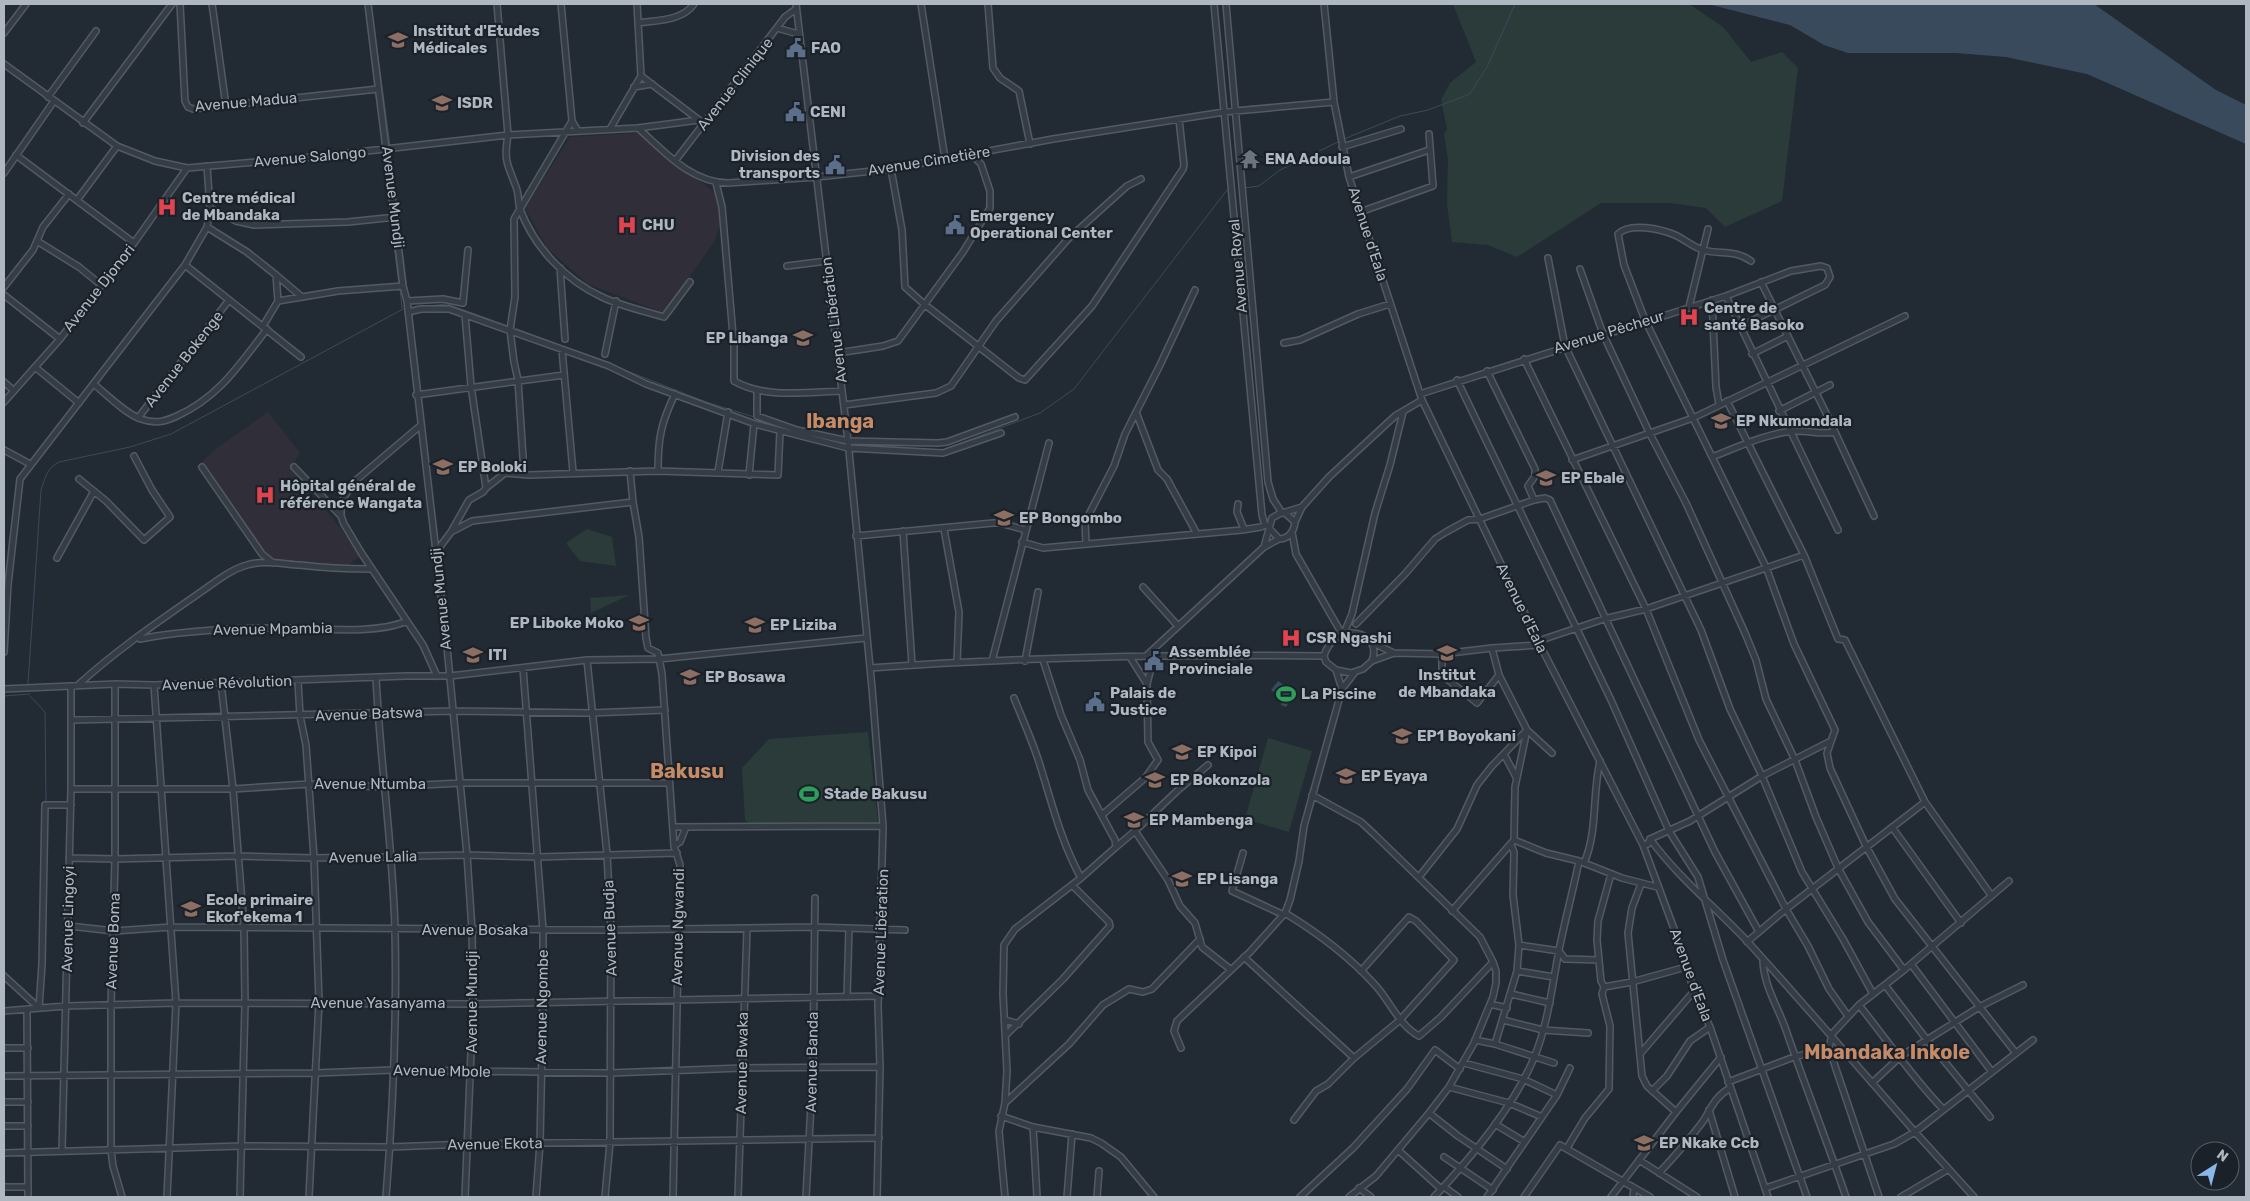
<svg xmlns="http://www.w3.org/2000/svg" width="2250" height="1201" font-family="Rubik,sans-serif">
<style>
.medical{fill:#302f39}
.green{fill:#2a3b3a}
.water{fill:#394a5c}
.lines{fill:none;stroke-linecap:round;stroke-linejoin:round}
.stream{stroke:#394a5c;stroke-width:1}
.minor-casing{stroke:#525a62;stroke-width:8}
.minor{stroke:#353c45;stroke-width:5}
.labels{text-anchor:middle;stroke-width:4.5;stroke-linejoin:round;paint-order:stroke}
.poi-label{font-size:15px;font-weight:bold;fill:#afb7c1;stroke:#1a2129;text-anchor:start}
.street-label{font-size:15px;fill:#afb7c1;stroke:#1a2129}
.district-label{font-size:20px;font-weight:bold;fill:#c58a66;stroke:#1a2129}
</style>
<rect width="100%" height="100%" fill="#222b34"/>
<path class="medical" d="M640,133L719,196L721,222L714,242L664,313L588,284L547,248L525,208L570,137Z
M268,412L300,453L291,467L316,503L320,502L361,555L345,568L270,558L254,544L199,465L213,451Z"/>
<path class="green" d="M1453,4H1689L1723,27L1751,62L1782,52L1798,68L1782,201L1725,227L1706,208L1670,203H1601L1517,257L1488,245L1452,242L1447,204L1448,159L1444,134L1447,129L1441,100L1450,83L1476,62Z
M587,529L612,537L616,566L580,561L566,543Z
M629,595L591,613L590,598Z
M868,732L878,822L750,824L745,820L742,768L769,739Z
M1268,738L1312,751L1289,832L1245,819Z"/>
<path class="water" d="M1708,4H2094L2216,90L2246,105V144L2087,74L2006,57L1956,53H1848L1824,45L1790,25Z
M1278,681L1295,693L1286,707L1281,705L1282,698L1271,690Z"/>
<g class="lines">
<path class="stream" d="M365,4L375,87
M371,4L390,146
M375,91L381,129
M1344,139L1400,116L1428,110L1470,94L1488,65L1515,4
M390,150L408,297
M385,158L391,216
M1244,188L1259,186L1280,170L1340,141
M391,220L399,285
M400,289L402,308
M409,308L447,304L508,326
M512,327L581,353
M617,367L706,402L754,417
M820,438L845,444
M849,444L942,450L1040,413L1074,389L1227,190H1230
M28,684L41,490C45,478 47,468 59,462L130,447L171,434L405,308
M4,696L30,694
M30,696L45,712L46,801"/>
<defs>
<path id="minor" d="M180,4L185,101L188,107L193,109L378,89
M212,4L226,106
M368,4L403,286L407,301L447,647L467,855L472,930L473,1004L465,1197
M497,4L508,135C503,165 509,165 517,190C519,197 518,203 520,209C534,247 565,280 602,297C621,306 644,311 664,317L690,282
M561,4L572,121L578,131
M796,4L848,441L872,688L883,826L878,1006L880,1067L877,1197
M921,4L945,159
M988,4L993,68L1000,78L1019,91L1030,144
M1214,4L1262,515L1265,525L1269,526
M1226,4L1268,482L1273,499L1282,513
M1324,4L1334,102L1349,177L1422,400L1540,645L1643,845L1680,945L1694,991L1710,1027L1768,1197
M639,23C658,20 682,21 694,4
M777,28L798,34
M4,33L26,4
M4,64L117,146L155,161L187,168L323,156L508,135L638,128L699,120L704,123
M641,76L699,120
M634,87L652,84
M48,97L96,31
M83,123L172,4
M638,128C665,152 690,182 728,183L817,177L891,169L1053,139L1224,112L1334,102
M610,129L641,76L637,4
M1342,147L1401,129
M16,155L134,243
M675,161L785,17L796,9
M891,169L902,230L905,287L924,304L1019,378L1025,380L1092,306L1183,169L1184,165L1179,119
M4,173L54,101
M1349,177L1429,150
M716,183L722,207L734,347V381C765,399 807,392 842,391
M77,200L117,146
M210,208L236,221L254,225L348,222L396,217
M1360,212L1433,186L1429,134
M207,227L247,252L276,275L278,301L263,326
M37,241L79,267L101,285
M1548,258L1565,346L1701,630L1730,709L1762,776L1802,872L1843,939L1873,994
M1751,261C1734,249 1721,255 1703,250C1693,247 1684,239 1675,235C1661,229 1630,222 1618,234L1624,265L1645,320L1766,567L1794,644L1835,730L1827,753L1830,768L1866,846L1895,899L2015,1052
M185,265L301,357
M787,266L827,261
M560,268L565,339
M1580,269L1603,334L1649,432L1686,503L1745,633L1756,660L1766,699L1795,760L1816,817L1838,868L1868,922L1904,970
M276,275L302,297
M1761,282L1828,417L1874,516
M4,287L33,250L43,227L69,194
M4,295L60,339
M1726,296L1838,530
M1712,300L1716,387L1719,404
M278,301L338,291L403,286
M407,301L443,299L463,303L468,250
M1689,307L1708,229
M408,312L421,309H449L609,366L646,384L755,424L848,448L943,453L1001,433
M465,315L471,386L486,488
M1284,343L1300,340L1358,314L1390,304
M562,350L573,472
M838,353L883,346L898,341L963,252L990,208V191L981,164L972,155
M605,354L616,301
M1752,354L1788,336
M1524,359L1646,609L1699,740L1786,909L1808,946L1829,989L1848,1016
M35,367L79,403
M1487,371L1535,469V476L1528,486L1534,500L1545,498L1550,500L1715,852L1759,932
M1457,380L1611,700L1669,831L1698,877L1723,960L1807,1197
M4,382L13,390
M95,385C107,395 126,414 141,419C155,424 164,422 177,416C219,397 239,365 267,329
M757,390V416L797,430L848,441L938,443L947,442L1015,417
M1420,394L1726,296L1791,271L1821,266L1827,268L1830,277L1825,285L1739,327
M416,395L564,375
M1727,401L1804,555L1838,639L1845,640L1925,802L1991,895
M4,402L60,339L134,243L187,168
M844,405L936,393L951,386L996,321L1068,239L1127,186L1141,179
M1779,411L1830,385
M1136,412L1158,470L1167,479L1197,534
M138,418L229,300
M420,426L355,481L344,497L341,505V516L344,524L362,554L423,645L437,676
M4,450L30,464
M1712,457C1738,447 1765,434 1793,431C1807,430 1821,435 1835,432
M1572,460L1693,418L1905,316
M202,467L262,554L273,563
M294,467L341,516
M630,471L633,502L639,537L646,638L648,648L658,653L662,674L674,846L680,865L673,1197
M658,471C658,438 661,423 675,394
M718,472L728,412
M524,473L518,380L514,362L510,330L515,297L514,219L572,121
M749,475L754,424
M79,479L106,501L144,540L170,517L152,490L134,456
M1238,504L1237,512L1244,529
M1295,522L1302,507L1329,477L1395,416L1422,400
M1269,528L1279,539C1288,539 1294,532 1295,522L1285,513
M944,529L959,612L957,662
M903,531L912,665
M451,532L469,500L483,492L486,488L505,473L528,475L658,471L778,475L780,431
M1292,532L1296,554L1342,634
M856,536L993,523H1000L1026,530
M1022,542L1043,548L1054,547L1242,530L1261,527L1265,525
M1086,544L1085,522L1114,466L1125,434L1160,365L1195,290
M1264,547L1272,518L1279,514L1302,507
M436,552L451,532L472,521L633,502
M57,558L94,491
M1143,587L1178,626
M1356,624L1405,574L1435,539L1446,532L1468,520L1480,519L1534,500
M1344,633L1352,614L1375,513L1390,465L1403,412
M140,639C186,630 234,628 282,628C318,628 375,635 407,621
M1538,641L1604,619L1646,609L1804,555
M1371,642L1394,653
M4,652L8,584L20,479L185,265L207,227L210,208L207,166
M1442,654V675L1477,703L1499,675
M1146,656L1264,547L1279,539
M1130,657L1147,684
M587,660L607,854L611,930L610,1142L605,1197
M992,661L1049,443
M1025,661L1038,592
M1372,661C1384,630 1334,620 1324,656L1326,662L1336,670L1351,673L1363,669L1372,661L1394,653L1442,654L1492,648L1540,645
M523,668L543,930V1002L540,1143L536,1197
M870,668C1021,657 1173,654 1324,656
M1336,670L1342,689
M376,677C380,762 393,847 395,931C397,1020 393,1109 386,1197
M298,681L300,716L306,745L314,858L319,1002L309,1197
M221,683L233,789L244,928L245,1004L240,1197
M115,684V859L111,1005V1150L113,1166L122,1197
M154,685L176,1003L167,1197
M77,686C114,652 156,623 198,594C213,584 229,570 247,565C263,560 283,564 300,565C324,568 348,569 372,569
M4,689L115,684L154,685L406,676H450L587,660L659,659L866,638
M1014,698C1022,718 1031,738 1038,759C1051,799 1060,840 1081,878
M72,720L453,711L591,713L665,710
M1504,754L1516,777
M71,789H233L309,784L385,787L461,783H669
M1312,795L1361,822L1375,835L1480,937L1493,962L1496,971V983L1493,997L1474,1043L1449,1087L1429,1113L1376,1176L1349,1197
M1102,815L1145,778L1158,760L1148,742L1147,684L1154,656
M673,827L883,826
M1892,827L1961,923
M1135,831L1177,791L1208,765
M1650,839L1690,821L1762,776L1829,742
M1514,840L1546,853L1579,861L1622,878L1657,887
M1643,845L1648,844L1650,839C1678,877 1715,907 1747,941C1804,1004 1859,1068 1915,1132L2033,1040
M674,846L680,842L686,827
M1116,847L1135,831L1168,880L1180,906L1195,923L1202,947L1230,969
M1243,853L1232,891L1284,915
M69,858L115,859L238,856L314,858L467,855L538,857L677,853
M1584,863C1598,831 1592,795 1600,761
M1611,874L1598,921L1597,940L1601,981L1604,987L1632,982L1686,967
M1419,877L1457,829L1477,785L1492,766L1527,730L1552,753
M1641,884L1632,908L1628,933L1642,1076L1647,1086L1676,1112
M1452,911L1514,840L1515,787L1527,730L1499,675L1492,648
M1285,913C1318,933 1350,957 1376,986C1391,1003 1399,1025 1419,1036L1441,1017L1493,962
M69,926L114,931L172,927L611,930L816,927L905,930
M1747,942L1786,909L1925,802
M1519,945L1559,951L1565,959L1599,960
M1244,957L1354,1058L1400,1020L1454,960L1416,921L1409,917L1361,971
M1763,961C1764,986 1778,1007 1786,1030C1805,1086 1827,1141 1846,1197
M1911,964L1992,1072
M1517,971L1554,977
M4,976L39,1008
M1885,985L1927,1040L1990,1117
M1511,994L1550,1003
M847,997L849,928
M1490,1004L1507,1008
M1859,1005C1887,1040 1912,1077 1943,1109
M39,1008L42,964L45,805H71
M4,1011L66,1006L176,1003L473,1004L879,996
M27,1011L28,1197
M1005,1020L1019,1024
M1503,1020L1543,1030L1588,1033
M1006,1035L1063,979L1110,926L1109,922L1072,885
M1475,1040L1495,1044L1554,1063
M1495,1044L1517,971L1519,945L1513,895L1514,852L1511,845
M4,1048H28
M1181,1048L1174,1031L1177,1021L1250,952L1285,913L1290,900L1299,861L1304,826L1342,689L1355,672
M1640,1054L1694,991
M1464,1063L1523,1079L1557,1095
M4,1076L316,1073L393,1070L610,1073L742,1068L880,1067
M1728,1082L1794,1057L1829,1048
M1872,1083L1901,1056L1981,1006L2023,985
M1449,1087L1509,1103L1542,1117
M1652,1091L1667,1076L1690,1041L1710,1027
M4,1102H28
M1005,1103L1069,1044L1103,1005L1129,989L1143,992L1152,989L1200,939
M1709,1110L1735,1197
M1429,1113L1458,1136L1507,1169
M1001,1116L1033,1127L1091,1138L1101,1143L1121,1157L1154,1197
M1294,1120L1316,1091L1328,1084L1354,1058
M1495,1124L1525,1142
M4,1126H28
M1033,1127L1037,1197
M1567,1148L1585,1118L1609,1089L1610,1026L1602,994L1604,987
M1398,1150L1440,1188L1444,1187L1458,1197
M62,1151L71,789V687
M4,1153L243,1146L390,1147L468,1144L879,1138
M1444,1157L1493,1190
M1639,1160L1697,1197
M1659,1173C1674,1157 1688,1141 1701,1124C1712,1109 1712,1099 1730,1088
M4,1187H28
M1359,1188L1371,1197
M1766,1188L1894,1144L1915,1132L1974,1197
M738,1197L747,929
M806,1197L813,1067L815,898
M1005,1197L999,1131L1005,1103L1007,1071L1003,994L1004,945L1015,929L1081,878L1116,847L1115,840L1088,790L1080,760L1061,715L1043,660
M1067,1197L1072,1134
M1097,1197L1099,1171
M1300,1197L1353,1148L1407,1089L1435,1050L1460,1069
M1434,1197C1471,1158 1513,1108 1534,1058C1548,1024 1552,987 1559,950C1565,920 1573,891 1579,861
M1487,1197L1557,1095L1570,1068
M1524,1197L1560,1145L1650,1197
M1611,1197L1676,1112L1721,1057
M1633,1197L1634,1188
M1879,1197L1829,1048L1832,1034L1859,1005L1904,970L2009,881
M1901,1197L1947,1170"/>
</defs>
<use href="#minor" class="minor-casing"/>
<use href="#minor" class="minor"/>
</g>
<defs>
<symbol id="university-bare" viewBox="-9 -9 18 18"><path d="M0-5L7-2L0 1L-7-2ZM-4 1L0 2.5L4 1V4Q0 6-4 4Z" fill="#8d6e63" stroke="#1a2129" stroke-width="2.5" paint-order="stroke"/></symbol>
<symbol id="civic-bare" viewBox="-9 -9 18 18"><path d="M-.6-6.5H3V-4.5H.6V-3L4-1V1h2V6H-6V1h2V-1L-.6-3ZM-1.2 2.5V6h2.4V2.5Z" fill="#5c6f8a" stroke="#1a2129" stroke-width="2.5" paint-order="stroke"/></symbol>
<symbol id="temple-bare" viewBox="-9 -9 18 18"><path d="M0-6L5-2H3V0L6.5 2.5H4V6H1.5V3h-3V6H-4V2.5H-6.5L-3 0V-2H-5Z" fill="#6b7280" stroke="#1a2129" stroke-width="2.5" paint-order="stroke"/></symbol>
<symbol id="hospital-bare" viewBox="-9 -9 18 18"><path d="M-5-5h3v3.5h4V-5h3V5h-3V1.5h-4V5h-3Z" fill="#e0444e" stroke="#1a2129" stroke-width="2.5" paint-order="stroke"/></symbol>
<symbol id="school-bare" viewBox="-9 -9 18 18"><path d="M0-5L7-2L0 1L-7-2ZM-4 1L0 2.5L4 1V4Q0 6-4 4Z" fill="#8d6e63" stroke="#1a2129" stroke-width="2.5" paint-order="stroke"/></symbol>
<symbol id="stadium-bare" viewBox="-9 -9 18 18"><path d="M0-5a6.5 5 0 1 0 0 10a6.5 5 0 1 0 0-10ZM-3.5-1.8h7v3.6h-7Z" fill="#2e9e5b" stroke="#1a2129" stroke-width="2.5" paint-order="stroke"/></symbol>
</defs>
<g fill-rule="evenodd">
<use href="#university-bare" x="384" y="26" width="28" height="28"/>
<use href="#civic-bare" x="782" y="34" width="28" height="28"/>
<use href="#university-bare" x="428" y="89" width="28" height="28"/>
<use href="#civic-bare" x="781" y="98" width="28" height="28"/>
<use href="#temple-bare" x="1236" y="145" width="28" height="28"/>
<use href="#civic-bare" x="821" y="151" width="28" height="28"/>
<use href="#hospital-bare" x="153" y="193" width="28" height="28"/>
<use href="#hospital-bare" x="613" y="211" width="28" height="28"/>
<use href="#civic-bare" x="941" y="211" width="28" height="28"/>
<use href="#hospital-bare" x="1675" y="303" width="28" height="28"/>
<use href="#school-bare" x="789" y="324" width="28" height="28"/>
<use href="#school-bare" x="1707" y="407" width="28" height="28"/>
<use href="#school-bare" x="429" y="453" width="28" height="28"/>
<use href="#school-bare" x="1532" y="464" width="28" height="28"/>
<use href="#hospital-bare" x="251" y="481" width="28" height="28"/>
<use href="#school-bare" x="990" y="504" width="28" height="28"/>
<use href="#school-bare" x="625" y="609" width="28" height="28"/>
<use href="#school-bare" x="741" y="611" width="28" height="28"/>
<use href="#hospital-bare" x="1277" y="624" width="28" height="28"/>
<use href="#school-bare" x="1433" y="639" width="28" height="28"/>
<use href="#school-bare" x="459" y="641" width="28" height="28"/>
<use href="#civic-bare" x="1140" y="647" width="28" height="28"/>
<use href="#school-bare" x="676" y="663" width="28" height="28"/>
<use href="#stadium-bare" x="1272" y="680" width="28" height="28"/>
<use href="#civic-bare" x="1081" y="688" width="28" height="28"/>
<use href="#school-bare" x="1388" y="722" width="28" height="28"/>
<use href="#school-bare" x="1168" y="738" width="28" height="28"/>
<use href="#school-bare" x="1332" y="762" width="28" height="28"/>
<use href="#school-bare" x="1141" y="766" width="28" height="28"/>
<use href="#stadium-bare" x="795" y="780" width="28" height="28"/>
<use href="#school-bare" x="1120" y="806" width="28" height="28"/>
<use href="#school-bare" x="1168" y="865" width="28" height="28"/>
<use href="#school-bare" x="177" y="895" width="28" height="28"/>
<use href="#school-bare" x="1630" y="1129" width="28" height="28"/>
</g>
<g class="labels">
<g class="poi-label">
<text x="413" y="36">Institut d'Etudes<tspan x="413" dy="17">Médicales</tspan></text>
<text x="811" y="53">FAO</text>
<text x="457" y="108">ISDR</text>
<text x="810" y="117">CENI</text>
<text x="820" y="161" text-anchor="end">Division des<tspan x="820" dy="17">transports</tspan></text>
<text x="1265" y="164">ENA Adoula</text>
<text x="182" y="203">Centre médical<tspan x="182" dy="17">de Mbandaka</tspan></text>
<text x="970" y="221">Emergency<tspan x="970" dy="17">Operational Center</tspan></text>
<text x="642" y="230">CHU</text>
<text x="1704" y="313">Centre de<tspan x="1704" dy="17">santé Basoko</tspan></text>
<text x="788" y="343" text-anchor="end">EP Libanga</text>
<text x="1736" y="426">EP Nkumondala</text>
<text x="458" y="472">EP Boloki</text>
<text x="1561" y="483">EP Ebale</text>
<text x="280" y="491">Hôpital général de<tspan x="280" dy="17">référence Wangata</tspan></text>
<text x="1019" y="523">EP Bongombo</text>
<text x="624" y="628" text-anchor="end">EP Liboke Moko</text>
<text x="770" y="630">EP Liziba</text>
<text x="1306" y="643">CSR Ngashi</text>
<text x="1169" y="657">Assemblée<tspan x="1169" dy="17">Provinciale</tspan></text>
<text x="488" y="660">ITI</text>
<text x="1447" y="680" text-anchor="middle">Institut<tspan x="1447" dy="17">de Mbandaka</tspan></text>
<text x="705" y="682">EP Bosawa</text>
<text x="1110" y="698">Palais de<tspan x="1110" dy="17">Justice</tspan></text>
<text x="1301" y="699">La Piscine</text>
<text x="1417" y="741">EP1 Boyokani</text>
<text x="1197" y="757">EP Kipoi</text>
<text x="1361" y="781">EP Eyaya</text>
<text x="1170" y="785">EP Bokonzola</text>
<text x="824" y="799">Stade Bakusu</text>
<text x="1149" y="825">EP Mambenga</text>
<text x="1197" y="884">EP Lisanga</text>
<text x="206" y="905">Ecole primaire<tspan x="206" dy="17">Ekof'ekema 1</tspan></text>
<text x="1659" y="1148">EP Nkake Ccb</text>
</g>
<g class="street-label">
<text transform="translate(735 84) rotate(-52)" y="5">Avenue Clinique</text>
<text transform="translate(246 102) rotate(-5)" y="5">Avenue Madua</text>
<text transform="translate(310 157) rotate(-5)" y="5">Avenue Salongo</text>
<text transform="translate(929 161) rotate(-9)" y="5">Avenue Cimetière</text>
<text transform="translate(393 197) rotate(83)" y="5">Avenue Mundji</text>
<text transform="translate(1368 234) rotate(72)" y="5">Avenue d'Eala</text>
<text transform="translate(1238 266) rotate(-95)" y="5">Avenue Royal</text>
<text transform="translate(99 288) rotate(-52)" y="5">Avenue Djonori</text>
<text transform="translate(834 320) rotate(-97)" y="5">Avenue Libération</text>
<text transform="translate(1609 332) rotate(-17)" y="5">Avenue Pêcheur</text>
<text transform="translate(184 359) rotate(-52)" y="5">Avenue Bokenge</text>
<text transform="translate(441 599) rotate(-96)" y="5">Avenue Mundji</text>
<text transform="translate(1522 608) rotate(64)" y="5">Avenue d'Eala</text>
<text transform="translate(273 629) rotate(-1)" y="5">Avenue Mpambia</text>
<text transform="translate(227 683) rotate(-2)" y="5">Avenue Révolution</text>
<text transform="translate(369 714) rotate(-2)" y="5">Avenue Batswa</text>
<text x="370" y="789">Avenue Ntumba</text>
<text transform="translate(373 857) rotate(-1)" y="5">Avenue Lalia</text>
<text transform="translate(68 919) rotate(-89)" y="5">Avenue Lingoyi</text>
<text transform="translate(678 927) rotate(-89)" y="5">Avenue Ngwandi</text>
<text transform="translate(610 928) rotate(-92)" y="5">Avenue Budja</text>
<text x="475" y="935">Avenue Bosaka</text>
<text transform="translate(881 932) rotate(-88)" y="5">Avenue Libération</text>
<text transform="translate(113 941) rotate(-88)" y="5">Avenue Boma</text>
<text transform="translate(1691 975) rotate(70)" y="5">Avenue d'Eala</text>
<text transform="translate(472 1002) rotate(-90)" y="5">Avenue Mundji</text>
<text x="378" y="1008">Avenue Yasanyama</text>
<text transform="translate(542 1007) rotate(-89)" y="5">Avenue Ngombe</text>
<text transform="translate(812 1062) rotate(-89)" y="5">Avenue Banda</text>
<text transform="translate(742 1063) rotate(-89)" y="5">Avenue Bwaka</text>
<text transform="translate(442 1071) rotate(1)" y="5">Avenue Mbole</text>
<text transform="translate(495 1144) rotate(-1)" y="5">Avenue Ekota</text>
</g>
<g class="district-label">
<text x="840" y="428">Ibanga</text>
<text x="687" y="778">Bakusu</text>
<text x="1887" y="1059">Mbandaka Inkole</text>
</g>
</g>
<rect width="2250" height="1201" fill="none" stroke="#afb7c1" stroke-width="10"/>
<g transform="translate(2215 1166) rotate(36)"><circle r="24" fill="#1a2129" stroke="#565d66"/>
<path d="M0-4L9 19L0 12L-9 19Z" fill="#8bb6ea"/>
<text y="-8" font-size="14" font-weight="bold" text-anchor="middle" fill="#afb7c1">N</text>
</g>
</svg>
